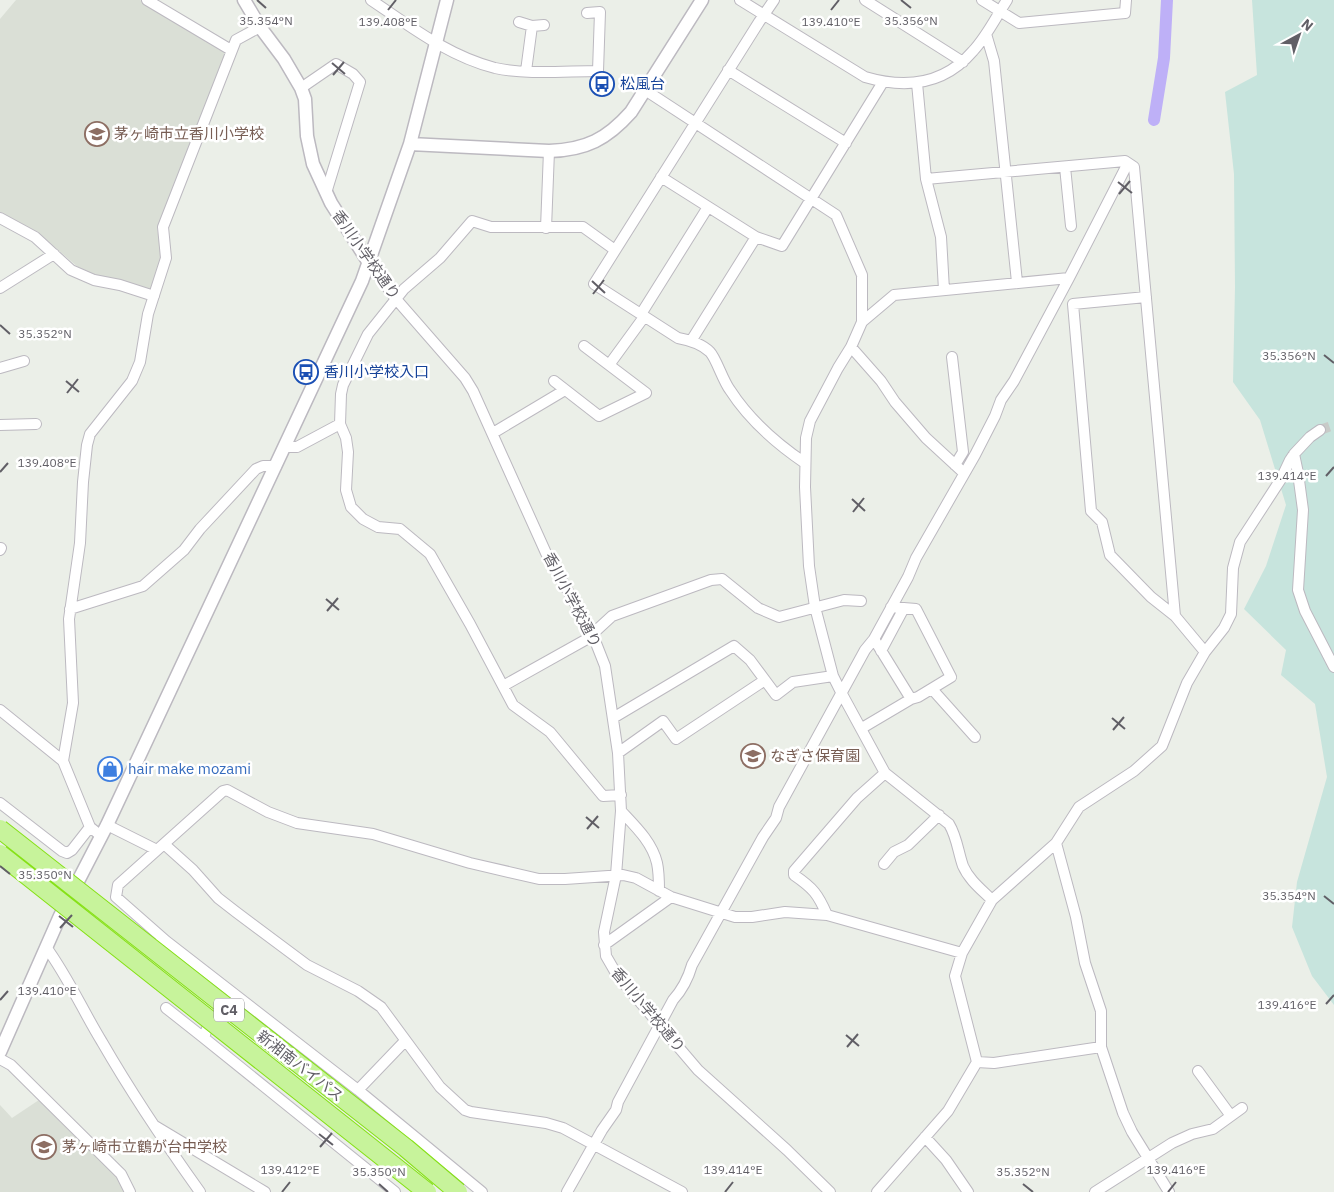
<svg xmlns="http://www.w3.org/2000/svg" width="1334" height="1192" font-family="'IBM Plex Sans','Noto Sans JP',sans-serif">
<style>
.education{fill:#dadfd6}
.green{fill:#c7e4dd}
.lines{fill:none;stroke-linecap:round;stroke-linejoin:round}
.canal{stroke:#beb0f7;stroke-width:12}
.minor-tunnel{stroke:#c8cbc8;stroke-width:10;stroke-dasharray:10 5;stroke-linecap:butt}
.minor-casing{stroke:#bcb9c0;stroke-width:12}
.tertiary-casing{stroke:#bcb9c0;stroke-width:15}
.minor{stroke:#fff;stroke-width:10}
.tertiary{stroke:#fff;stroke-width:12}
.motorway-bridge-casing{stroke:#86e116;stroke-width:20;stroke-linecap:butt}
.motorway-bridge{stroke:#c7f39b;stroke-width:18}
.ticks{fill:none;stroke:#615f66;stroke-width:2}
.labels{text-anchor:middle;stroke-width:5;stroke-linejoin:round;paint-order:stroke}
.shield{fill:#fff;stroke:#908f94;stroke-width:1}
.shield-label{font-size:14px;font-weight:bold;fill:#615f66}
.transit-label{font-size:15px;fill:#164399;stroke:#fff;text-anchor:start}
.education-label{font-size:15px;fill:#785e54;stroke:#fff;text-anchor:start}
.street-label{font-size:15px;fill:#615f66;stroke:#fff}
.shop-label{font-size:15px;fill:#366cbe;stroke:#fff;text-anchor:start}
.ticks-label{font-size:12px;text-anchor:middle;fill:#615f66;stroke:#fff;stroke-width:5;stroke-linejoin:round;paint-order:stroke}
</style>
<rect width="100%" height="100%" fill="#ebefe8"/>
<path class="education" d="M16,0H140L221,49L226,55L157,229L162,256L153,286L149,290L119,279L99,277L78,267L37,232L0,212V19Z
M39,1100L117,1176L125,1192H0V1105L12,1118Z"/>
<path class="green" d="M1252,0H1334V1005L1312,976L1292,927L1297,882L1327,777L1315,704L1281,675L1286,650L1244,609L1266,566L1286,505L1260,420L1233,382L1235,287L1234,174L1225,92L1257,75Z"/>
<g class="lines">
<path class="canal" d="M1154,120L1164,58L1167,0"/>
<path class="minor-tunnel" d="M1320,430L1334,425"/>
<defs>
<path id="minor" d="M147,0L231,50
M371,0C410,26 448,56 495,68C526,75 566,71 598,71L600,12L587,13
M740,0L865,77C906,89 944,85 973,51C987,36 996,17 1007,0
M774,0L759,22L594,284L678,338C689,340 702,344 710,352C716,358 723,381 730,390C748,418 777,444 805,463
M865,0L963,62
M982,0L1019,23L1125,13L1126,0
M519,22L532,26L544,25
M986,34L994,61L1017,282
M728,70L846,143
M526,71L532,26
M917,83L926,179L941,237L944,290
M301,88L336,64L353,74L360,82L326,193
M645,90L836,215L862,275V322L851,347
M1065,167L1071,226
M661,177L756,237L782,246L883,82
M926,179L1125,161L1134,167L1175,616
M0,218L35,237L71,270L94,280L120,285L154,296
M546,228L549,151
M615,250L583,227H491L472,221L440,258L404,289L368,334L343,385L341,394L340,424L346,438L348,452L346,490L351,507L363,519L378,527L400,529L430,554L470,624L513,705L550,732L603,796L621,795
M369,263L396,299L465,378L473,391L546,553L592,633L605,666L618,753L621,811L616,875L604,932L606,956L617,975L698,1070L787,1150L830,1192
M0,288L54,254
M1146,297L1073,304L1091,511L1102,522L1110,555L1151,597L1175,616L1205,652
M641,314L708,207
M862,322L894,295L1069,278
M691,341L756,237
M952,357L963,452L955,465
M609,365L644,317
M0,368L24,361
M554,381L599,416L646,393L584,346
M0,425L36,424
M1320,430L1310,437L1294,454L1298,473L1303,510L1298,590L1305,611L1334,667
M493,433L565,390
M286,447H297L340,424
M964,473L926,438L895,402L881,381L851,347L838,368L810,421L806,438L805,487L809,566L815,607L833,676L842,694L885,773L949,824C957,837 958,852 963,866C969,880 982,890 992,900
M0,550L1,548
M70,609L143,586L184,550L200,529L256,469L263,466H276
M874,639L911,699
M881,651L904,608
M503,686L587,639L612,616L711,580L722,579L758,608L779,617L844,600L861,601
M932,689L975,737
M0,710L63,761
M613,718L734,646L750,660L776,695L793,682L833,676
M862,728L911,699L918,697L951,677L916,609L891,607
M618,753L663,721L676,739L765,680
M0,803L62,851L67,853L72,850L90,827
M621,811C635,826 652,842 657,863C659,872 659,882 659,891
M107,825L157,850
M101,836L90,827L63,761L73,703L69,619L80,543L83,482L87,445L90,434L132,381L140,362L148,314L166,258L163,227L236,40L260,27
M1056,843L1076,917L1085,963L1101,1011V1047L1123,1113L1132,1132L1169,1192
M164,844L193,870L218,898L236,912L307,965L358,991L381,1007L440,1087L465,1110L471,1112L546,1123L563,1128L682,1192
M884,864L894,852L908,845L939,815
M827,915C818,894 813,888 794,875V871L857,798L885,773
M161,940L166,941L358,1090L482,1192
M166,941L116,897L118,885L223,791L227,790L268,812L297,823L373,834L470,863L539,879H565L623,875L636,878L671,897L735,917H752L785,912L827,915L962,953
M604,945L671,897
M46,947C68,977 83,1011 102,1042C132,1094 165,1143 200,1192
M166,1008L204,1038
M211,1016L204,1038L395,1192
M0,1059L11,1065L121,1174L130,1192
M977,1062L994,1063L1101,1047
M1198,1071L1231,1116
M358,1090L405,1041
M155,1126L265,1192
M925,1137L946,1160L968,1192
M567,1192L602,1130L616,1110L618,1102L673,1000C683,989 688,979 692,965L763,837L776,818L779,807L865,650L874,639L908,577L916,558L975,455L995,416L1001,400L1014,381L1069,278L1128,163
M877,1192L948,1111L977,1062L955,976L962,953L992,900L1056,843L1079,807L1134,771L1162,746L1187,683L1205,652L1224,628L1231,614L1233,568L1240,542L1281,479L1290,460L1294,454
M1095,1192L1172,1143L1192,1134L1213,1129L1242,1108"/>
<path id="tertiary" d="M244,0L260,27L284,59L301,88L305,99L307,136L313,164L331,203L369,263
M410,144L549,151C586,150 607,139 631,112L702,0
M0,1052L60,916L107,825L362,281L410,144L447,0"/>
</defs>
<use href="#minor" class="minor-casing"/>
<use href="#tertiary" class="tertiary-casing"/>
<use href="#minor" class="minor"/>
<use href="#tertiary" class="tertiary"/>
<defs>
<path id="motorway-bridge" d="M0,829L406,1148L458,1192
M0,854L427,1192"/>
</defs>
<use href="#motorway-bridge" class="motorway-bridge-casing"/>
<use href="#motorway-bridge" class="motorway-bridge"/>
</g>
<path class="ticks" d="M257,0L266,8M901,0L911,8M388,10L396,0M831,10L839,0M332,63L345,74M333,75L344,62M1118,182L1132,193M1119,194L1130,181M592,281L605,293M593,294L604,280M0,325L10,334M1324,355L1334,363M66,381L79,392M67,393L78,379M0,472L8,463M1326,476L1334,467M852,499L865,511M853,512L864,498M326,599L339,610M327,611L338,598M1112,718L1125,729M1113,730L1124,717M586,817L599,828M587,829L598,816M0,866L10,874M1324,896L1334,904M59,916L73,927M60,928L72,915M0,1000L8,991M1326,1004L1334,995M846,1035L859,1046M847,1047L858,1034M319,1134L333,1145M320,1147L332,1133M379,1184L388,1192M1023,1184L1033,1192M282,1192L290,1182M725,1192L733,1182M1168,1192L1176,1182"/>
<defs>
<symbol id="bus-ring" viewBox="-11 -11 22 22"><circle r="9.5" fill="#fff" stroke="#1a4fb4" stroke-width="1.5"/><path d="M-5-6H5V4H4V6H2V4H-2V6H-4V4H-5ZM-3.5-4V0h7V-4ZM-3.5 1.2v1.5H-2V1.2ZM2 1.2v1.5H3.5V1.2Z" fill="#1a4fb4"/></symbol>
<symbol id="school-ring" viewBox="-11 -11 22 22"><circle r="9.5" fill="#fff" stroke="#8d6e63" stroke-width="1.5"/><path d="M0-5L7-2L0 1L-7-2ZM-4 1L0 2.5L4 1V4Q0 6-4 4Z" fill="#8d6e63"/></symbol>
<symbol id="shop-ring" viewBox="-11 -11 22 22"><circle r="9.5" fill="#fff" stroke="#3f7fe0" stroke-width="1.5"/><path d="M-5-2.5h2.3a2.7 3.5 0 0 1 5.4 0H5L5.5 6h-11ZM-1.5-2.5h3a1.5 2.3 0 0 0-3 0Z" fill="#3f7fe0"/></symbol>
</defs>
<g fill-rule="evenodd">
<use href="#bus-ring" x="588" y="70" width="28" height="28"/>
<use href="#school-ring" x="83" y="120" width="28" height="28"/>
<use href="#bus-ring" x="292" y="358" width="28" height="28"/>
<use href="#school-ring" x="739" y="742" width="28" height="28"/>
<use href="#shop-ring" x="96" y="755" width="28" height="28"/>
<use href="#school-ring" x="30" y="1133" width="28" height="28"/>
</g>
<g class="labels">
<rect class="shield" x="214" y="998.5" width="30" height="23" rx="4"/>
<g class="shield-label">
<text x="229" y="1015">C4</text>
</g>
<g class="transit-label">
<text x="620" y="89">松風台</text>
<text x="324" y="377">香川小学校入口</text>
</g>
<g class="education-label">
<text x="114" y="139">茅ヶ崎市立香川小学校</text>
<text x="770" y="761">なぎさ保育園</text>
<text x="62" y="1152">茅ヶ崎市立鶴が台中学校</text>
</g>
<g class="street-label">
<text transform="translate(366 255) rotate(55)" y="5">香川小学校通り</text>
<text transform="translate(572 600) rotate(62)" y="5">香川小学校通り</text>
<text transform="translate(648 1010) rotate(50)" y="5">香川小学校通り</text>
<text transform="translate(300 1066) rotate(38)" y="5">新湘南バイパス</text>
</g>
<g class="shop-label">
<text x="128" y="774">hair make mozami</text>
</g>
</g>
<g class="ticks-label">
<text x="266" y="25">35.354°N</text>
<text x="911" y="25">35.356°N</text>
<text x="388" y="26">139.408°E</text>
<text x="831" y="26">139.410°E</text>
<text x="45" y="338">35.352°N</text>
<text x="1289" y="360">35.356°N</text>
<text x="47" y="467">139.408°E</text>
<text x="1287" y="480">139.414°E</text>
<text x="45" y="879">35.350°N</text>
<text x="1289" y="900">35.354°N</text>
<text x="47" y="995">139.410°E</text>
<text x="1287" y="1009">139.416°E</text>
<text x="290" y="1174">139.412°E</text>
<text x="733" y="1174">139.414°E</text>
<text x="1176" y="1174">139.416°E</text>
<text x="379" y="1176">35.350°N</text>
<text x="1023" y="1176">35.352°N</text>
</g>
<g transform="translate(1299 35) rotate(40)" stroke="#ffffff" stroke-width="4" paint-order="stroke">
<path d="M0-4L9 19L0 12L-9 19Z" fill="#615f66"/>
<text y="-8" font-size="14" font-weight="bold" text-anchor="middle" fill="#615f66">N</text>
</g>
</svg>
